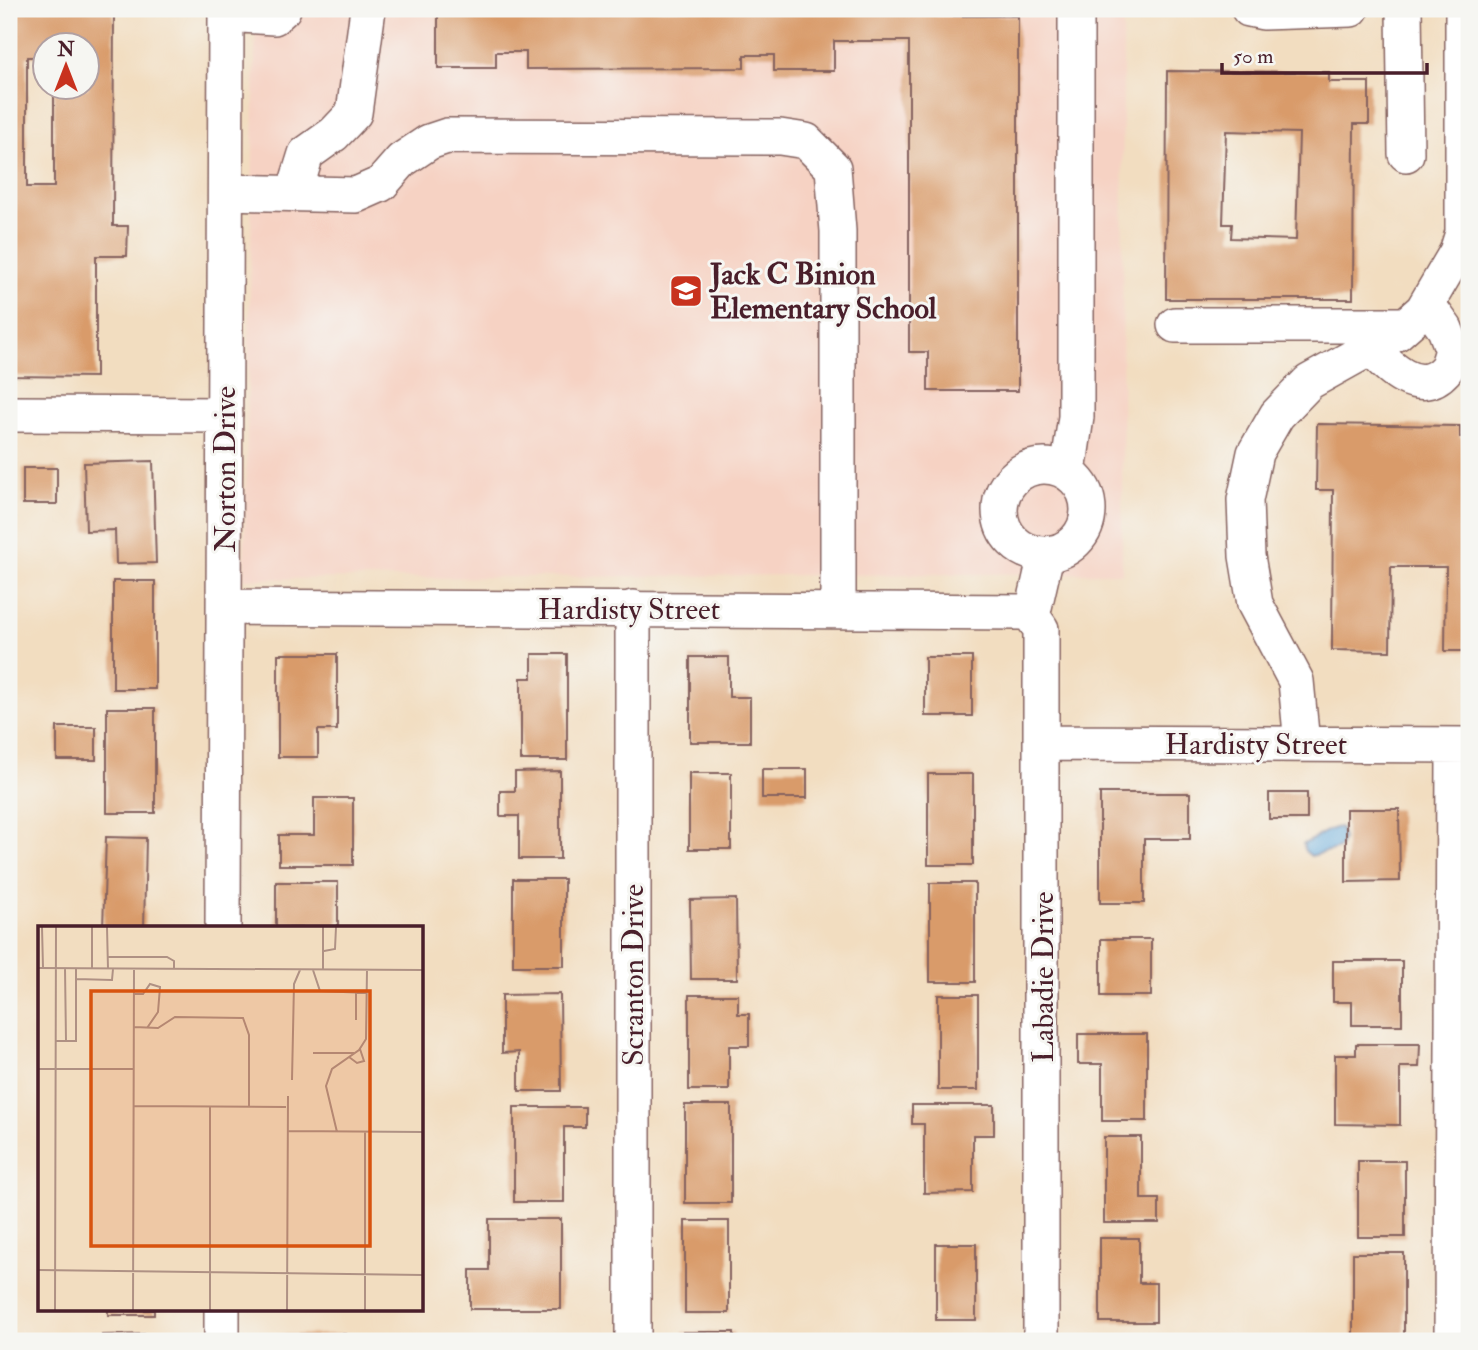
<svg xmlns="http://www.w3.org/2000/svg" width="1478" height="1350" font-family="'IM FELL Double Pica',serif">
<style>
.built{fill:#f6d2c3}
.water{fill:#66aadb;stroke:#586483;stroke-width:2}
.building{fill:#d99b6a;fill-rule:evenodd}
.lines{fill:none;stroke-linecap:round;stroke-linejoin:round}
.minor-casing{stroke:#85625f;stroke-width:38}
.minor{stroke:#fff;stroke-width:35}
.labels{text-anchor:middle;stroke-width:6;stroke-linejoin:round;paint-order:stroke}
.poi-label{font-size:30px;font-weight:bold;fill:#4a1f2b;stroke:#f6f6f2;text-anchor:start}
.street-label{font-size:30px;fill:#4a1f2b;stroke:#f6f6f2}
.inset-road{fill:none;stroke:#af9184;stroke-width:2}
.view{fill:#d8530f;fill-opacity:0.15;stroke:#d8530f;stroke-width:3.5}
.inset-edge{fill:none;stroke:#4a1f2b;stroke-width:3.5}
</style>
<rect width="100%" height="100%" fill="#f6f6f2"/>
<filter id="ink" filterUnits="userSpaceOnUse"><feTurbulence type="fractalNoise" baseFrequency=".0143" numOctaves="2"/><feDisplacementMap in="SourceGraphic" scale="14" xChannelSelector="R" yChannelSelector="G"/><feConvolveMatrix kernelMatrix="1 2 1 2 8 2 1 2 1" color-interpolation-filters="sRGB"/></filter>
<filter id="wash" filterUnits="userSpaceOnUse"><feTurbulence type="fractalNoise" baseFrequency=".00686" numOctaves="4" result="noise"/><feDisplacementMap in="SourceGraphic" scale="28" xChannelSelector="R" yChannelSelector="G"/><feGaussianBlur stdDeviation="1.57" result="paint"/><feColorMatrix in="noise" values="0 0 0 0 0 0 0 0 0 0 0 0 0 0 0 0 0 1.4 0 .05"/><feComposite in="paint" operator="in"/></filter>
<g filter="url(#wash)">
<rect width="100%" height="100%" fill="#f2ddc0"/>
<path class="built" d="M256,9H1123L1122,573L244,579Z"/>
<path class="water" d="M1340,827L1343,839L1340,848L1311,856L1305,851L1303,844C1317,839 1326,828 1340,827Z"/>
<g id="blocks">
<path class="building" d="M9,9H114L113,226H128L127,256H96V377L9,376ZM46,46H88V88H54V187H27V57H46Z
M438,9H937V16H1018V391H928V352H909V41H834V71H774V55H744V68L526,69V52H496V68H438Z
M1167,71L1329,72V82H1369V124H1354L1353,299H1166ZM1226,131L1299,133L1296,240L1231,238L1232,224H1223Z
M1317,424L1460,426V437H1469V651H1445L1446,567H1391L1390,651L1332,650L1333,490H1316Z
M153,461L156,563L116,564L115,530L86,531L84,463Z
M23,468H57V504H23Z
M113,581H155V689H113Z
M278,654H337V730H318V757H278Z
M532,654H567V760H521V678H532Z
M690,657H729V697H750V742H690Z
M925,657H972V716H925Z
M107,708H155V813H107Z
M57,727H96V760H57Z
M762,769H807V798H762Z
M560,771V859H519V816H500V791H515V772Z
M689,773H731V849H689Z
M928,774H973V865H928Z
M1100,793H1190V839H1144V903H1100Z
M1269,793H1307V819H1269Z
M314,798H353V865H279V835H314Z
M1346,809H1399L1400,881L1346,882Z
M106,837L146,838L144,928H103Z
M513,879H564V966H513Z
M276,882H338V928H276Z
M930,883H975V982H930Z
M736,899L737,979H691L690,900Z
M1101,939H1151V996H1101Z
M1333,961H1402V1025H1352V1002H1333Z
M560,994L561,1091H519V1052L502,1053V995Z
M689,995H738V1014H749V1046H729V1090H689Z
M938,995H978V1090H938Z
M1078,1034H1147V1121H1102V1064H1078Z
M1356,1044H1420L1419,1067H1400V1125L1335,1124V1055H1356Z
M685,1105H731V1203H685Z
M912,1105H994V1135H973V1192L924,1193V1124H912Z
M514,1107H585V1127H564V1202H514Z
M1104,1137H1141V1199H1159V1223H1104Z
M1358,1161H1405V1237H1358Z
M489,1219H561V1309H470V1270H489Z
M685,1221H729V1313H685Z
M1100,1238H1139V1283H1156V1322H1100Z
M936,1244H976V1320H936Z
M1353,1253H1404V1338H1353Z
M108,1310H154V1315H108Z
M683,1332H734V1341H683Z
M155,1334V1341H102V1335Z
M345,1334V1341H273V1335Z
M515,1339H535V1341H515Z"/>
</g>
</g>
<g filter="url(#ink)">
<use href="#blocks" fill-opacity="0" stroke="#85625f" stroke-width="2"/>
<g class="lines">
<defs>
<path id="minor" d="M1249,9L1263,12L1351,9
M1404,9L1406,154
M226,14L274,17L283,9
M226,192L356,195L381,184L402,160L429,142L447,136L780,137L806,141L833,168L838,231V610
M294,193L306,154L334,134L354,113L368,9
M1175,325H1405
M1370,347C1387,366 1419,399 1445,370C1449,366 1451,355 1453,350L1445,329L1427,304
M9,414L225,415
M1000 510a44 44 0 1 1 88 0a44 44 0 1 1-88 0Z
M1068,472L1076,417V9
M224,607L1024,612L1032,616
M633,608V1341
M1032,616L1041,629V1341
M1032,616L1046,555
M1043,743L1469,745
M1302,744L1296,681L1255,604L1247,556L1245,500L1255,453L1277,415L1309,382L1397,333L1423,310L1457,252L1463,233V9
M223,928L226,9
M222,1341V1310
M1452,1341L1454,745"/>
</defs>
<use href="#minor" class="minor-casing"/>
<use href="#minor" class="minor"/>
</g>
</g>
<defs>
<symbol id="school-square" viewBox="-11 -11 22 22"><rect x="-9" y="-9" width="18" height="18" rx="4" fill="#c8321e" stroke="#f6f6f2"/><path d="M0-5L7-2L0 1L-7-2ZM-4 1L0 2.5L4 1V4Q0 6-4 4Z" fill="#fff"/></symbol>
</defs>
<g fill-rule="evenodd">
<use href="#school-square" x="667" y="272" width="38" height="38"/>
</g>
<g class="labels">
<g class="poi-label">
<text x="710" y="284">Jack C Binion<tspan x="710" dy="34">Elementary School</tspan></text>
</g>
<g class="street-label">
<text transform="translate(225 469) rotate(-90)" y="10">Norton Drive</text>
<text x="629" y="619">Hardisty Street</text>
<text x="1256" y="754">Hardisty Street</text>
<text transform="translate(633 975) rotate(-90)" y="10">Scranton Drive</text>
<text transform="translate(1043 977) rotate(-90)" y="10">Labadie Drive</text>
</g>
</g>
<g transform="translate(38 926)">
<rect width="385" height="385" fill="#f2ddc0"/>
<path class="inset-road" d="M4,1L5,42M69,1L70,43M286,25L297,23L298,1M70,31H129L136,35V44M0,42L385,44M27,42L28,115M54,43V1M275,44L282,65L329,67M285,44V1M38,53L74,54L75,43M318,67V94M96,68H105L112,58L122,61L120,86L109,102M96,101L120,102L137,91L205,92L211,109V180M18,115H38V43M275,127H316M311,131L319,137L326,135L322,123M0,143H96M254,154L256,58L262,44M96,180L248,181M172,180V384M250,205L385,206M299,206L288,160L294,143L321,124L328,113L329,44M0,344L385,349M17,384L18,1M95,384L96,43M249,384L250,170M327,384V206"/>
<path class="view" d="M53,65H332V320H53Z"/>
<rect width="385" height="385" class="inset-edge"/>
</g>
<rect width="1478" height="1350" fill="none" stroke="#f6f6f2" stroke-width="35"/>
<g transform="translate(66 66)"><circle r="33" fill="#f6f6f2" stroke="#b1a0a2" stroke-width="2"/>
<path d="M0-5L12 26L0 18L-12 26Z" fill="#c8321e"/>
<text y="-10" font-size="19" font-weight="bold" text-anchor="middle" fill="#4a1f2b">N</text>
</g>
<path d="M1222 63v10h205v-10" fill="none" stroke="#4a1f2b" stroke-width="3.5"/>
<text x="1233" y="63" font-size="21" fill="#4a1f2b" stroke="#f6f6f2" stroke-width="5" paint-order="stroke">50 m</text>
</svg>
